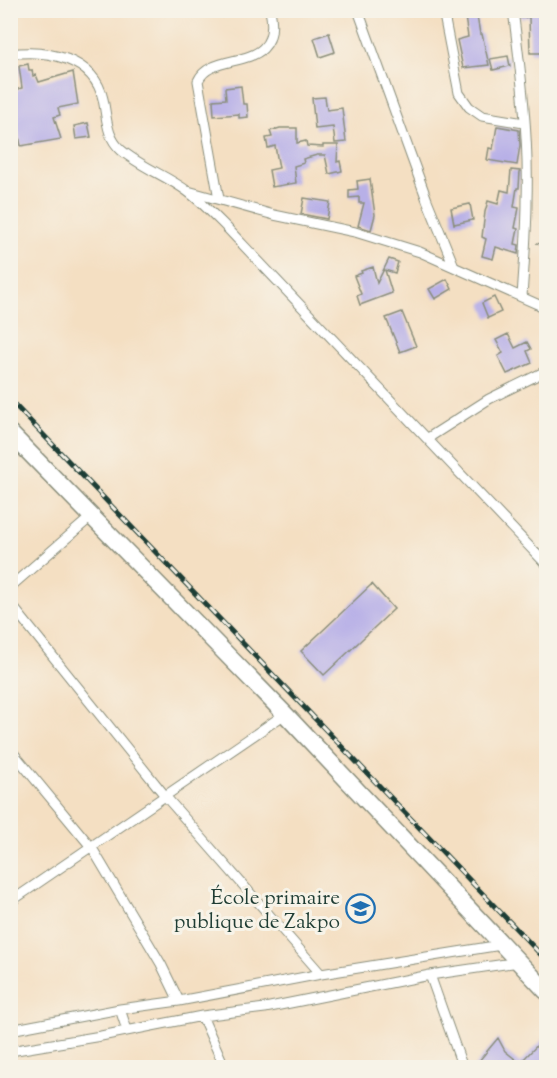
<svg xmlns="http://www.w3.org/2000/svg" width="557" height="1078" font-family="'Sorts Mill Goudy',serif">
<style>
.building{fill:#b8b0e7}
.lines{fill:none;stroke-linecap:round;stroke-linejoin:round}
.street-casing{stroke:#8a8e7b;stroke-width:11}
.highway-casing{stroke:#8a8e7b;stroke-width:19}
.path{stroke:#8a8e7b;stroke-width:1.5;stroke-dasharray:4.5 4.5;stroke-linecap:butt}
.street{stroke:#fff;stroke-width:9}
.highway{stroke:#fff;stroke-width:16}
.rail-casing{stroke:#1f3d34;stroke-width:5}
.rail{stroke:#f7f3e8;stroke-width:3;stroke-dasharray:9;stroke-linecap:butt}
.labels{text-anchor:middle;stroke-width:6;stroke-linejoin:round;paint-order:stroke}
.poi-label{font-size:21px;fill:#1f3d34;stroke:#f7f3e8;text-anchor:end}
</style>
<rect width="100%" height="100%" fill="#f7f3e8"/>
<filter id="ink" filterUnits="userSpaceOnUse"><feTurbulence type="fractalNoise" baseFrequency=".0167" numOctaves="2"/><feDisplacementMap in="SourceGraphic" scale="12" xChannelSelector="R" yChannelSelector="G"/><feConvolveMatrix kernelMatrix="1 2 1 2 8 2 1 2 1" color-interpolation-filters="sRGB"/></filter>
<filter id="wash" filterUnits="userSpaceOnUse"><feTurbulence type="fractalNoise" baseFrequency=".008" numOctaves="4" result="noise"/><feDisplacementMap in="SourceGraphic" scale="24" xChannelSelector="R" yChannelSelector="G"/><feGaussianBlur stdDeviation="1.35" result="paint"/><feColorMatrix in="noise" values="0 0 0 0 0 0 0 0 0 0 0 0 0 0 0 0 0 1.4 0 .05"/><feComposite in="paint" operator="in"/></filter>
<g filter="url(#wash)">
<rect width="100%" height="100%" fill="#f4dfc2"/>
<g id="blocks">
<path class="building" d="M464,10H476L480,34H482L489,65L463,68L457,40L468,37Z
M520,10H546V53H530L529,17L521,18Z
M329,33L335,52L320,57L314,38Z
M508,56L510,66L493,70L490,59Z
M28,64L29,70H32L33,76L36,75L39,82L73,72L78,104L58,108L60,115L54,117L61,139L21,146L14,112L17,111L11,91L22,88L19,66Z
M241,86L243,104H247L248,117L239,118V114L214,116L213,100L226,99L225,88Z
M325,97L327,110L342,108L346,142L335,143L333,127L315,129L312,98Z
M88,123L91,137L76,139L74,126Z
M497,126L519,130L520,145L517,165L487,160L489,148L493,149Z
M280,128H297V143L306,141L307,146L323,147V145H338L337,162L340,161L342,171L329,174L325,155H317L303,159L304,163L294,166L296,183L272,187L269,170L279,168L275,146L268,148L266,138L272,137L270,131Z
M511,170L520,171L519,188H517L514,207L519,208L515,228L518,229L515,244L519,245L518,254L496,247L493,259L482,256L486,239L482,237L485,212L488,201L498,204L501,190L509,192Z
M370,179L375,215L371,230L358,226L364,203H359V197L349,198V190L358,189L357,181Z
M304,198L330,202L327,219L301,214Z
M470,204L473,220L454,224L451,208Z
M389,259L398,262L395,273L385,270L392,293L360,305L357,296L361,294L354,276L362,273L361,271L373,267L377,283Z
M447,279L452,289L435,299L429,289Z
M494,297L501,312L488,318L482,303Z
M402,312L416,346L400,352L386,318Z
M508,334L515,348L527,342L531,349L527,351L532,363L507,374L498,356L503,353L496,340Z
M372,584L394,609L324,675L301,651Z
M546,1036V1065L544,1068H473L498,1038L505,1051L520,1063Z"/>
</g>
</g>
<g filter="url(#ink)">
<use href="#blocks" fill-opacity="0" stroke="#8a8e7b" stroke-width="1.5"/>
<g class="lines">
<defs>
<path id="street" d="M358,10L427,200L454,266
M443,10L459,93L469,107L482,116L524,123
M513,10C521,73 529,137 527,200C527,232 524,265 522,297
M10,54C47,49 94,58 103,99C107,117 106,137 121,150C141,167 167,176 187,191C202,202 215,216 228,229L546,564
M188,191L274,215L355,232L420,252L546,308
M219,199L198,81C212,48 284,76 270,10
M428,438L489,399L546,371
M10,587L92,516
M10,603L166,797L321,974
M10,749L92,848L161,964L179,1001
M10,902L285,714
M430,975L463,1068
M120,1009L127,1030
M202,1016L225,1068
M10,1030L120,1009L179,1001L321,974L501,945
M10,1051L101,1036L202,1016L265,1008L430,975L519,962"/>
<path id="highway" d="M10,433L285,714L546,991"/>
</defs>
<use href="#street" class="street-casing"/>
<use href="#highway" class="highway-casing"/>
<path class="path" d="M536,243L546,245"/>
<use href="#street" class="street"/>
<use href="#highway" class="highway"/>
<defs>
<path id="rail" d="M10,400L546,960"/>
</defs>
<use href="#rail" class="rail-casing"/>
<use href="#rail" class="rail"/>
</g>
</g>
<defs>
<symbol id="school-ring" viewBox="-11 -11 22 22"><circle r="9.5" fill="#f7f3e8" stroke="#1f6fb2" stroke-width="1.5"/><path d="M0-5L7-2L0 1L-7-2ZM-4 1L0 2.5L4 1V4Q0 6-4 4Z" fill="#1f6fb2"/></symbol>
</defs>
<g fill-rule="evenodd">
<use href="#school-ring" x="344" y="892" width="33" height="33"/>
</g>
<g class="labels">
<g class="poi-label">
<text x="340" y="904">École primaire<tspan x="340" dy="24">publique de Zakpo</tspan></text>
</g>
</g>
<rect width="557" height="1078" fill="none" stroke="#f7f3e8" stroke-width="36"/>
</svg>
